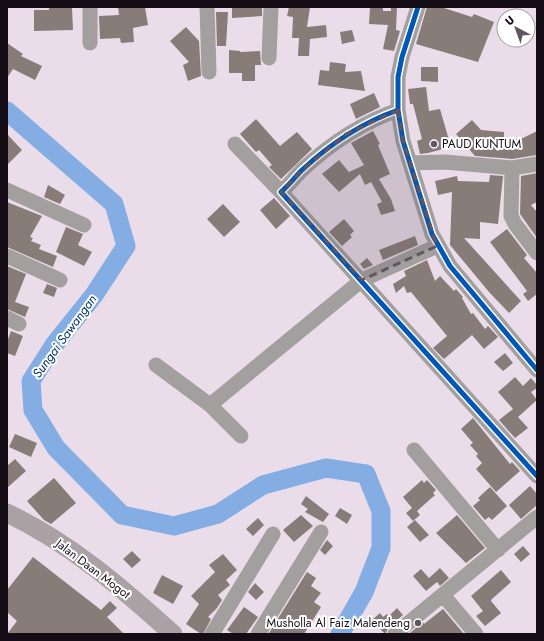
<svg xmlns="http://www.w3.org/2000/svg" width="544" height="641" font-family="Jost,sans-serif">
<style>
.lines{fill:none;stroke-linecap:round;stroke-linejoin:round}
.river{stroke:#83ade3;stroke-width:19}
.building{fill:#887c78}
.minor{stroke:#a39f9f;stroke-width:15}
.major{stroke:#a9a1a3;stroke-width:19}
.cycleway-casing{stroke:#fff;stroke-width:8}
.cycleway{stroke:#0057b8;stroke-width:5}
.marked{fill:#60565f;fill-opacity:0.2;stroke:#60565f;stroke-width:3;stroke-dasharray:8 5;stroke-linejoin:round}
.poi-dot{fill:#60565f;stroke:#fff;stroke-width:1.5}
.labels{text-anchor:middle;stroke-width:4;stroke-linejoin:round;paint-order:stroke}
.poi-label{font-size:12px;fill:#150d15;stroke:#fff;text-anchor:start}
.street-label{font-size:12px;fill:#150d15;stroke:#fff}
.water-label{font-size:13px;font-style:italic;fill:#033663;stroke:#fff}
</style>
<rect width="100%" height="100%" fill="#eadde9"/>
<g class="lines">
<path class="river" d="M7,111L114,204L126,246L94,295L54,345L31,381L33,410L56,448L122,515L174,526L218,514L263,485L326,468L366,474L381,511V548L364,592L340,634"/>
</g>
<path class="building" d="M49,7H72L73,30L34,31V10H49Z
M118,7H145L148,25L133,28L134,42L121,43L120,38L100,39L99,16L119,15Z
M232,7H262V16L232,18Z
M289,7H310L307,27L326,25L327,37L310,39L309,56H298L299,38H292L293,17L287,16Z
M370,7H383V11H391V7H397L396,30L400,31L394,51L383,49L388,25L369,24Z
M427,7H441L472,17L474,14L494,22L478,62L416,44Z
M216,12H228L226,46H217Z
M186,27L199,41L201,76L188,81L183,65L189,62L170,41Z
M352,30L355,41L342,44L340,32Z
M7,43L23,54L21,56L42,66L35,80L13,69L7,78Z
M229,50L240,51V52L260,51L261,65H255V81H242V73H229Z
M330,62L346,64L345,72L361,71L365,91L318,85L320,70L329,71Z
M421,67H438V82L421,81Z
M426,87L429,111L440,109L451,147L428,153L420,154L417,141L422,139L413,104H410L408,89Z
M374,93L380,107L356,119L350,104Z
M256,119L280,146L297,132L312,149L281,179L269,167L272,165L259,150L256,152L240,134Z
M472,120L481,130L504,132V142L523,138L537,131V155L512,159L475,156L456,134Z
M373,131L380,144L378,145L390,174L379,179L391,199L395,211L381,215L377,204L382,202L371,182L365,185L360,174L339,192L322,174L339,160L349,172L364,165L351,143Z
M7,134L22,150L7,165Z
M537,173V202L531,205L537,212V238L520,214L521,176Z
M490,175L503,176L498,224L480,222V239L464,238L521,301L509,313L489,292L450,245L452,192L438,195L435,181L457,176L458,181L489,182Z
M48,185L65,195L60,204L44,197Z
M274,198L290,216L276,229L260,210Z
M7,202L42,216L30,237L33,238L31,241L41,245L39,249L57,256L53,267L7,247Z
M223,204L240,222L224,237L207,219Z
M344,219L354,231L350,235L352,237L342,246L329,232Z
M66,227L83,234L78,245L92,252L84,266L56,252Z
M507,229L527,255L524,258L537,273V294L528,301L523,294L527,291L490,242Z
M415,236L418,245L383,260L379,250Z
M367,258L373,265L364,269L360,264Z
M427,260L435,281L440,276L454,291L456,289L463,297L462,298L471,314L473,313L485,329L488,326L498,337L484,349L472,335L444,359L433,348L447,336L411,292L407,293L404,286L396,293L393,284L406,276L404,271Z
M7,266L26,274L15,302L29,307L25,317L7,309Z
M47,284L57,288L54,297L43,293Z
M11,331L23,336L15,356L7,353V342Z
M505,353L513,363L503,371L494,362Z
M515,377L523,386L531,378L537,385V388L531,392L537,400L518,417L528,428L515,438L499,420L513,409L498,392Z
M473,418L510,464L512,462L520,471L496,492L476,469L482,463L476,456L478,454L470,445L473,443L461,429Z
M15,434L37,443L31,457L9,447Z
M15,459L26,471L7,488V466Z
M54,478L76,503L51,524L44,520L27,501Z
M422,480L424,483L427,480L436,490L433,493L435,495L417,511L420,515L413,521L406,513L412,508L403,497Z
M530,486L537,494V505L521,519L509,505Z
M490,487L507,506L492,520L489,517L485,520L473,506L480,500L478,498Z
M306,496L329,514L323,522L305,512L308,509L301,504Z
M340,508L352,515L347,524L335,516Z
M301,515L313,526L294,542L283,530Z
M457,515L485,548L466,563L436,533Z
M258,518L264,525L253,536L246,529Z
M415,520L429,535L420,542L407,527Z
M327,540L333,546L325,555L320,550Z
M523,546L530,554L521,562L514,554Z
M132,551L141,560L132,568L123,559Z
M223,554L237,570L226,580L230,585L218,595L222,600L217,608L208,617L211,619L203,634H201L186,624L199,604L191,596L215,572L209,565Z
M33,557L101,610L110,601L117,608L107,617L124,634H7L17,621L7,612V590Z
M440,568L449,578L440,586L437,582L426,591L413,576L421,569L429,578Z
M501,570L511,582L492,599L491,601L501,613L485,626L476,616L483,611L471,596Z
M307,572L316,578L311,586L321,593L314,602L321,607L304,634H272L269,633Z
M162,575L183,586L173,604L153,593Z
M255,583L264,592L256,600L248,592Z
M244,607L258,617L246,634H233L227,630Z
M397,608L403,615L389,627L385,634L372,620L380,613L383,617L387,614L389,616Z
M443,609L464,634L410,633L423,622L424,624Z"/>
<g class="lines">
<path class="minor" d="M90,7V43
M207,7L209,72
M418,7L402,57L398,77V110L403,141L432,234L450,266L537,370
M269,58L271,7
M398,110C361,123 331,143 302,170C295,177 289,185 281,192L537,476
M235,144L281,192
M410,163L445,162L512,168L537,164
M512,168L511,216L515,224L537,253
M7,190L84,225
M7,256L60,280
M7,318L19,324
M156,365L210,405L241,436
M210,405L362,280L437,246
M414,450L498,550
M443,595L476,634
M212,634L273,534
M258,634L321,532
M395,634L537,517"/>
<path class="major" d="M7,513C70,543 122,588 173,634"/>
<defs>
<path id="cycleway" d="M418,7L402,57L398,77V110L403,141L432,234L450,266L537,370
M398,110C361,123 331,143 302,170C295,177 289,185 281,192L537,476"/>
</defs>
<use href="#cycleway" class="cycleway-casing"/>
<use href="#cycleway" class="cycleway"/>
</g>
<path class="marked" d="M398,110L403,141L437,246L362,280L281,192L301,171L346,134Z"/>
<g class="poi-dot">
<circle cx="434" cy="144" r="4"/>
<circle cx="418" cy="623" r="4"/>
</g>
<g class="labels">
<g class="poi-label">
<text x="442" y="148">PAUD KUNTUM</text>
<text x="410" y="627" text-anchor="end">Musholla Al Faiz Malendeng</text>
</g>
<g class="street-label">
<text transform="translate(93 569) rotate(37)" y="4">Jalan Daan Mogot</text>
</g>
<g class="water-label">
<text transform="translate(64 336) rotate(-54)" y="5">Sungai Sawangan</text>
</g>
</g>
<rect width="544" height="641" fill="none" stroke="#150d15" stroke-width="16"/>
<g transform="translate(516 28) rotate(319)"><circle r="19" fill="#ffffff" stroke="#a19ea1"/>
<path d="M0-3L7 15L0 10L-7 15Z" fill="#60565f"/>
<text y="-6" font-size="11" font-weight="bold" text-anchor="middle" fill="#150d15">U</text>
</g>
</svg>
